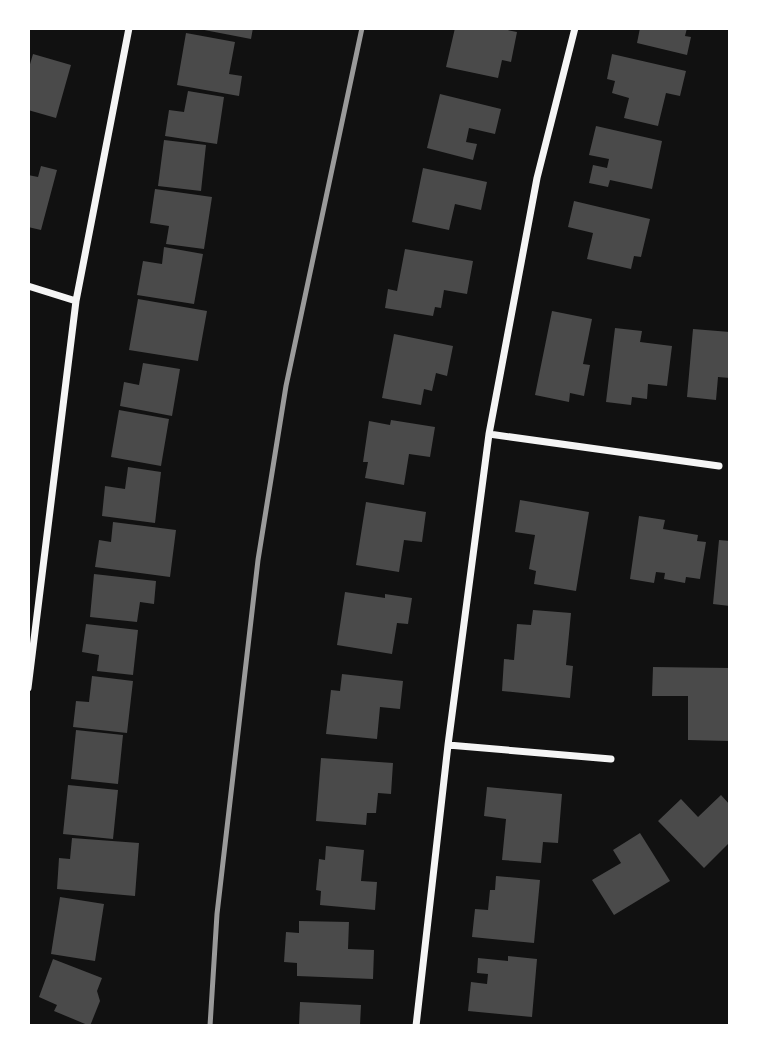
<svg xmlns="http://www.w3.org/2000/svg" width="758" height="1054" font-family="'Varela Round',sans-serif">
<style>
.building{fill:#4a4a4a}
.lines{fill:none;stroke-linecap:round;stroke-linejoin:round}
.minor{stroke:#f5f5f5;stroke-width:7}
.rail{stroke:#9a9a9a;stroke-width:5}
</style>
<rect width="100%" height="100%" fill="#111"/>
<path class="building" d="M194,28H253L251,39Z
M455,28H497L517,32L511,62L502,60L498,78L446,67Z
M640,28H687L685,36L691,37L687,55L637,43Z
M186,33L235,42L229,74L242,76L239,96L177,85Z
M33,54L71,65L56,118L28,110V71Z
M612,54L686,71L680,96L666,93L658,126L624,118L629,98L612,93L615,81L607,79Z
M188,91L224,97L217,144L165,136L169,110L184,112Z
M440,94L501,109L495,134L469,128L466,142L477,144L473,160L427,148Z
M596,126L662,141L652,189L610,180L608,187L589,183L593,165L607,168L609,159L589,155Z
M164,140L206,145L201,191L158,186Z
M41,166L57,170L41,230L28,227V175L38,177Z
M423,168L487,182L481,210L455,204L449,230L412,222Z
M155,189L212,197L204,249L166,244L169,226L150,223Z
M574,201L650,219L641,257L634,256L631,269L587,259L593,233L568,227Z
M164,247L203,254L194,304L137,295L143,261L162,264Z
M405,249L473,261L467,294L444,290L441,308L435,307L433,316L385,308L388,289L397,291Z
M138,299L207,311L198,361L129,350Z
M552,311L592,319L583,364L590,365L584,396L570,393L569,402L535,395Z
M615,328L642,331L640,342L672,346L667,386L648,384L647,399L632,397L631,405L606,402Z
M693,329L730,332V378L718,377L716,400L687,397Z
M394,334L453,346L447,376L436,373L432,391L424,389L421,405L382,398Z
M143,363L180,369L172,416L120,406L124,382L139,385Z
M119,410L169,419L161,466L111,457Z
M391,420L435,427L430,457L409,454L404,485L365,478L368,462H363L369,421L390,425Z
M128,467L161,472L155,523L102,516L105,486L125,489Z
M520,500L589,512L576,591L534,584L536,571L529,569L535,535L515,532Z
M366,502L426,512L422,542L404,540L399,572L356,565Z
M639,516L665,520L663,529L698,535L697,541L706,542L700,579L686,577L685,583L664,579L665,573L656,572L654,583L630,579Z
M113,522L176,530L170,577L95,567L99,540L111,542Z
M719,540L730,541V606L713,604Z
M94,574L156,581L154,604L140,602L137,622L90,617Z
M345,592L385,598V594L412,598L408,624L397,623L392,654L337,645Z
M533,610L571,613L566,665L573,666L570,698L502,691L504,659L514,660L517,624L531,625Z
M86,624L138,630L133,675L97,671L99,655L82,652Z
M653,667L730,668L729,741L688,740V696H652Z
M342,674L403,681L400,709L380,707L377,739L326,734L331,690L340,691Z
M92,676L133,681L127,733L73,727L76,701L89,702Z
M76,730L123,735L118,784L71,779Z
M321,758L393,763L391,794L378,793L376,813H367L366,825L316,821Z
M68,785L118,790L113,839L63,834Z
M487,787L562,794L558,843L543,842L541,863L502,860L506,819L484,816Z
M721,795L730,805V842L704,868L658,821L681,799L698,817Z
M640,833L670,881L614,915L592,880L621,863L613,850Z
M72,838L139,843L135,896L57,889L59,858L70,859Z
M326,846L364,850L361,881L377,882L375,910L320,905L321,891L316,890L319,859L325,860Z
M496,876L540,880L534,943L472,937L475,909L488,910L490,890H495Z
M60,897L104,904L95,961L51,954Z
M299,921L349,922L348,949L374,950L373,979L297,976V963L284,962L286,932L299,933Z
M508,956L537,959L532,1017L468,1011L471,982L487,984L488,974L477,973L478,958L508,961Z
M53,959L102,978L97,991L100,1001L90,1026L54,1011L57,1005L39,997Z
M300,1002L361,1005L360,1025L299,1026Z"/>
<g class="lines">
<path class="minor" d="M28,286L76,301L129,28
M489,434L719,466
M28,688L76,301
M448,745L611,759
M416,1026L448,745L489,434L537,178L575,28"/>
<path class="rail" d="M210,1026L217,914L258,560L286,386L362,28"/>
</g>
<rect width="758" height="1054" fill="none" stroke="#ffffff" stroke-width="60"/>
</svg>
